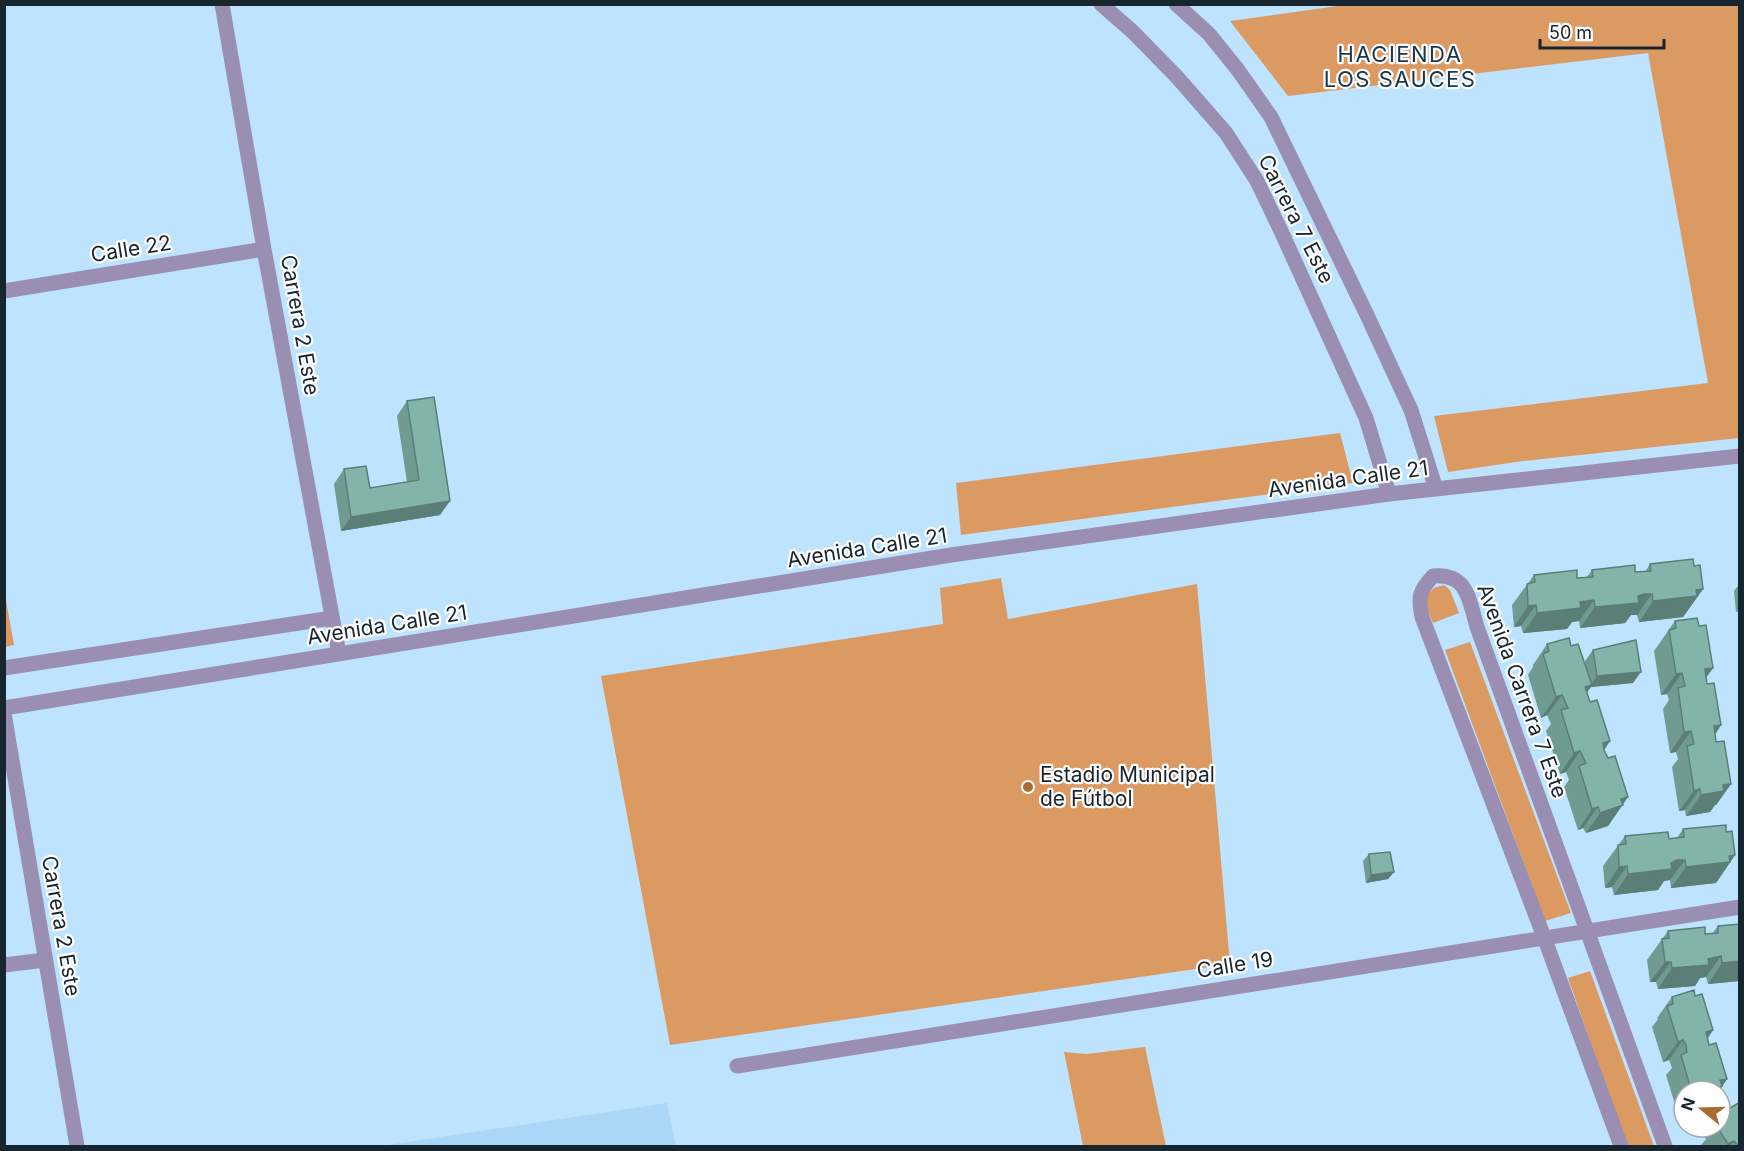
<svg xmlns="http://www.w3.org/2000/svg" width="1744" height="1151" font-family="Inter,sans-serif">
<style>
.built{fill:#aad7f7}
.green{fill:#dc9a63}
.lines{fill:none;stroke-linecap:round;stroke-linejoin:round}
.minor{stroke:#9a8fb2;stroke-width:15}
.wall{fill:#709b91}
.shaded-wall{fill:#5b7e76}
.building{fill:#82b4a9;stroke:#5b7e76;stroke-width:1.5}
.poi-dot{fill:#aa6b32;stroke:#fefefe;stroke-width:2}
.labels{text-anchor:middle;stroke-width:4.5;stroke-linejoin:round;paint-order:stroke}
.street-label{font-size:21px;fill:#17252f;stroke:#fefefe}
.poi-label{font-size:21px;fill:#17252f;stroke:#fefefe;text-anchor:start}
.neighbourhood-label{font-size:22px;letter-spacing:1.5px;fill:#16374d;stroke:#fefefe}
</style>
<rect width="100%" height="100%" fill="#bde3fe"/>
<path class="built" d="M667,1103L676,1146H381Z"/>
<path class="green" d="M1345,5H1739V438L1523,461L1448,472L1434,416L1708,383L1648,53L1288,96L1230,21Z
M1340,433L1353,483L961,535L956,483Z
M1001,578L1008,619L1197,584L1230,964L670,1045L601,676L943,624L940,588Z
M1444,585L1450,590L1459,613L1433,623L1426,606V596L1434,588Z
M4,589L14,645L5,647H4Z
M1470,642L1571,913L1545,921L1445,650Z
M1590,971L1654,1146H1627L1568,978Z
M1145,1047L1166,1146H1083L1064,1052L1086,1054Z"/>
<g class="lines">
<path class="minor" d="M222,4L264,249L339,654
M1101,4L1133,32L1177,77L1226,133L1257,181L1281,231L1366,418L1389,494
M1176,4L1209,34L1238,70L1271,117L1367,315L1411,410L1436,489
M4,291L264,249
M4,668L332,618
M4,708L951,555L1389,494L1740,456
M4,713L77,1146
M4,965L45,960
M737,1066L1740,907
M1621,1146L1544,937L1422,617C1418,597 1419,591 1433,576C1468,573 1469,600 1477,627L1665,1146"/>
</g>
<path class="wall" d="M407,401L440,515L341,531L334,484L344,469L370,488L407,482L397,416Z
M1650,564L1694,566L1703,589L1683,617L1639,622L1637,615H1631L1625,623L1580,628L1579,621L1572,622L1567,629L1523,633L1521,626L1514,627L1512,605L1534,575L1577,578L1587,577L1592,570L1635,572H1645Z
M1740,583V611L1736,612L1734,591Z
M1675,621L1699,626L1713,668L1706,677L1707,684L1721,725L1715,735L1716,742L1731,784L1716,805H1715L1710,812L1686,816L1685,810L1679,811L1672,767L1678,759L1676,752L1670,753L1663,709L1669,700L1667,694L1661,695L1654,651Z
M1547,644L1571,646L1587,672L1585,661L1593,650L1633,683L1591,687L1586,692L1590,702L1610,741L1604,750L1628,797L1608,826L1586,833L1583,828L1578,830L1564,787L1569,780L1566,772L1560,774L1546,731L1551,724L1547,715L1541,718L1528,675L1533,667V665Z
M1683,829L1726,832L1735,855L1716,883L1671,888L1670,880L1664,881L1658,890L1614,895L1612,887L1605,888L1603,866L1625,836L1669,839L1677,838Z
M1369,854L1394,872L1388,879L1366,883L1363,861Z
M1740,924V981L1708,984L1706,977L1700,978L1695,986L1658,989L1656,982H1650L1647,960L1668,931L1705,934H1712L1718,926Z
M1695,996L1713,1030L1708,1038L1709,1045L1727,1079L1719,1091H1684V1112L1683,1109L1677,1111L1666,1075L1672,1068L1669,1060L1663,1062L1652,1027L1658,1019L1657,1018L1672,997Z
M1720,1114L1740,1146H1702L1701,1145L1706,1139L1704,1136L1710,1127H1720Z"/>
<path class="shaded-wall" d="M450,501L440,515L341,531L351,517Z
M1703,589L1683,617L1639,622L1653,601Z
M1644,594H1652L1637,615H1631L1625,623L1580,628L1595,607Z
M1594,600L1579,621L1572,622L1567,629L1523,633L1537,613L1580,602Z
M1536,605L1521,626L1514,627L1528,606Z
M1713,668L1698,689L1705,669Z
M1641,672L1633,683L1591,687L1577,706L1585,687L1591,685L1597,676Z
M1682,673L1667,694L1661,695L1676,674Z
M1562,695L1547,715L1541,718L1556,697Z
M1721,725L1707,746L1714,726Z
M1691,731L1676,752L1670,753L1684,732Z
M1610,741L1596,762L1603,743Z
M1580,751L1566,772L1560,774L1574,753Z
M1731,784L1716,805H1715L1710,812L1686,816L1701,795L1723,785Z
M1700,789L1685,810L1679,811L1694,791Z
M1628,797L1608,826L1586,833L1600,813L1621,799Z
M1598,807L1583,828L1578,830L1592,809Z
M1735,855L1716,883L1671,888L1686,867Z
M1677,860H1685L1670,880L1664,881L1658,890L1614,895L1628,874L1671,863Z
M1627,866L1612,887L1605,888L1619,867Z
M1394,872L1388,879L1366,883L1371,875Z
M1721,956L1706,977L1700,978L1695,986L1658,989L1672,968L1708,959Z
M1740,961V981L1708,984L1722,963Z
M1665,962H1671L1656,982H1650Z
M1713,1030L1699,1051L1706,1032Z
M1683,1040L1669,1060L1663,1062L1678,1042Z
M1727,1079L1719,1091H1708L1720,1080Z
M1684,1100V1107L1683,1109L1677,1111Z
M1734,1141L1730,1146H1726L1728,1144Z"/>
<path class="building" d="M434,397L450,501L351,517L344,469L366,466L370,488L419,480L407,401Z
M1693,559L1694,566L1700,565L1703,589L1696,590L1697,596L1653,601L1652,594H1644L1638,596L1639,603L1595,607L1594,600L1580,602L1581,608L1537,613L1536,605L1528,606L1527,584L1535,582L1534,575L1577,570V578L1593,577L1592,570L1635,565V572L1651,571L1650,564Z
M1697,618L1699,626L1706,625L1713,668L1705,669L1707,684L1714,683L1721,725L1714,726L1716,742L1724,741L1731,784L1723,785L1724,791L1701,795L1700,789L1694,791L1687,746L1694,744L1691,731L1684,732L1678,688L1685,686L1682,673L1676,674L1669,630L1676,628L1675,621Z
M1569,638L1571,646L1578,644L1592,685L1585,687L1590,702L1597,700L1610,741L1603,743L1604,750L1608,758L1615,756L1628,797L1621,799L1623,805L1600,813L1598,807L1592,809L1579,766L1586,763L1580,751L1574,753L1561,710L1568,708L1562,695L1556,697L1543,654L1549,651L1547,644Z
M1636,640L1641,672L1597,676L1593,650Z
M1726,825V832L1732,831L1735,855L1729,856L1730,862L1686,867L1685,860H1677L1671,863L1672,869L1628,874L1627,866L1619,867L1618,845L1626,844L1625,836L1668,832L1669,839L1675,838L1684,837L1683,829Z
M1390,852L1394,872L1371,875L1369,854Z
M1740,924V961L1722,963L1721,956L1708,959L1709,965L1672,968L1671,962H1665L1662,939L1669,938L1668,931L1705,927V934L1718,933V926Z
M1694,990L1695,996L1702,994L1713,1030L1706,1032L1709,1045L1716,1043L1727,1079L1720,1080L1722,1086L1708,1091H1698L1697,1088L1691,1090L1681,1055L1687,1052L1686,1045L1683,1040L1678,1042L1667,1006L1673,1004L1672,997Z
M1740,1102V1146H1738L1734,1141L1728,1144L1717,1127H1720V1122L1722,1121L1720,1118V1114Z"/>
<circle class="poi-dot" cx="1028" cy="787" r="6"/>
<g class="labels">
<g class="street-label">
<text transform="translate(1296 219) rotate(63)" y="7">Carrera 7 Este</text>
<text transform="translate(131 249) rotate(-9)" y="7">Calle 22</text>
<text transform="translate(300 325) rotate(80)" y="7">Carrera 2 Este</text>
<text transform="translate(1348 479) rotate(-8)" y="7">Avenida Calle 21</text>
<text transform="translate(867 548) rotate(-9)" y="7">Avenida Calle 21</text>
<text transform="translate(387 625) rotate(-9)" y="7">Avenida Calle 21</text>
<text transform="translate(1522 691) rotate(70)" y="7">Avenida Carrera 7 Este</text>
<text transform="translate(61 926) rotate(80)" y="7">Carrera 2 Este</text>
<text transform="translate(1235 965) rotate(-9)" y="7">Calle 19</text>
</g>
<g class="poi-label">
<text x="1040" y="782">Estadio Municipal<tspan x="1040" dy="24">de Fútbol</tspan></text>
</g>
<g class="neighbourhood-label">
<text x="1400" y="62">HACIENDA<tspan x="1400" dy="25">LOS SAUCES</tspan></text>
</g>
</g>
<rect width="1744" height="1151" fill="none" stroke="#17252f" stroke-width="12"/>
<g transform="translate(1702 1109) rotate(289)"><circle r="28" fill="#fefefe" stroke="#a2a7ab" stroke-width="1.5"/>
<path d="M0-4.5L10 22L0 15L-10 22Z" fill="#aa6b32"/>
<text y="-9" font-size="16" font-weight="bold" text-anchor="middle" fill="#17252f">N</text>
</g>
<path d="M1540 39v9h124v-9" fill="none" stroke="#17252f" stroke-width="3"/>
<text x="1549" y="39" font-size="18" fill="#17252f" stroke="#fefefe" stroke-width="4.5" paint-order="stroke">50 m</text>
</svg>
